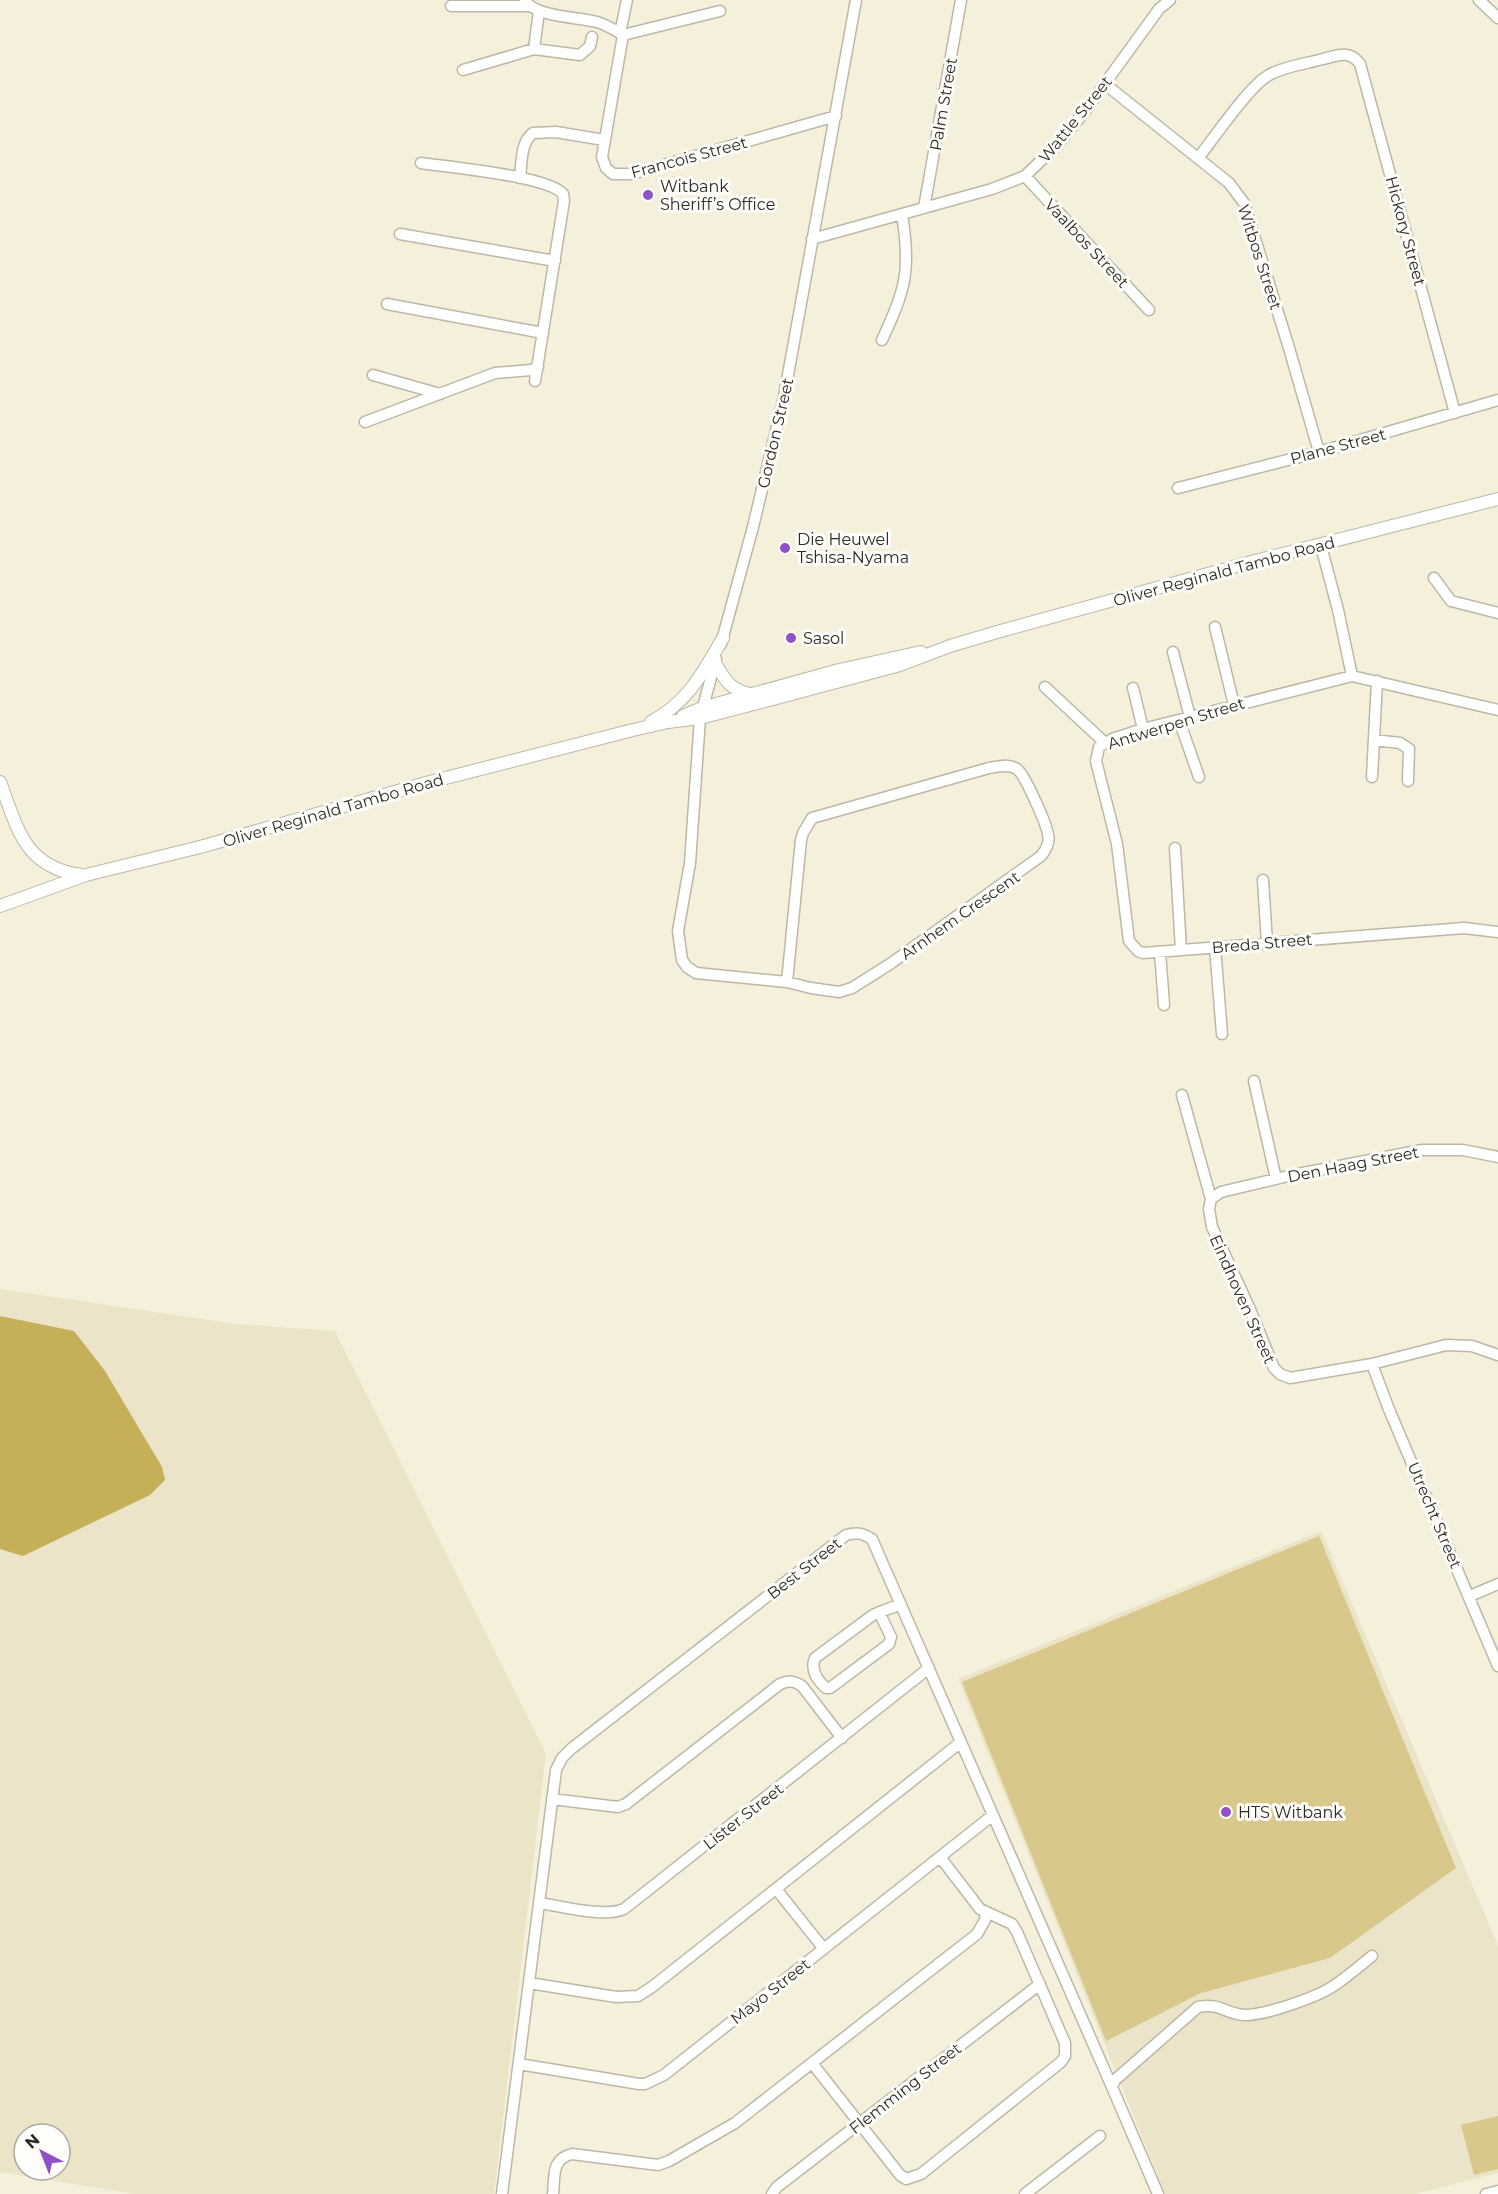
<svg xmlns="http://www.w3.org/2000/svg" width="1498" height="2194" font-family="Montserrat,sans-serif">
<style>
.built{fill:#ebe4c8;fill-rule:evenodd}
.green{fill:#d8c88c}
.water{fill:#c5af58}
.lines{fill:none;stroke-linecap:round;stroke-linejoin:round}
.minor-casing{stroke:#bdb8a5;stroke-width:13}
.major-casing{stroke:#bdb8a5;stroke-width:14}
.minor{stroke:#fff;stroke-width:10}
.major{stroke:#fff;stroke-width:12}
.poi-dot{fill:#8e51c7;stroke:#fefdf9;stroke-width:2}
.labels{text-anchor:middle;stroke-width:6;stroke-linejoin:round;paint-order:stroke}
.street-label{font-size:16px;fill:#2c2a23;stroke:#fefdf9}
.poi-label{font-size:16px;fill:#2c2a23;stroke:#fefdf9;text-anchor:start}
</style>
<rect width="100%" height="100%" fill="#f5f0dc"/>
<path class="built" d="M0,1289L236,1324L335,1331L546,1754L494,2194H134L0,2172ZM24,2134H60V2170H24Z
M1321,1531L1498,1945V2173L1415,2194H1165L958,1679Z"/>
<path class="green" d="M1319,1536L1456,1868L1330,1958L1201,1993L1106,2041L962,1682Z
M1498,2116V2169L1474,2175L1461,2125Z"/>
<path class="water" d="M0,1316L74,1331L105,1371L162,1467L165,1480L150,1495L23,1556L0,1549Z"/>
<g class="lines">
<defs>
<path id="minor" d="M525,0C534,17 579,17 597,22C607,25 615,30 623,35
M1479,0L1498,18
M451,6H528
M620,33L627,0
M623,35L602,157L606,168L613,174H632L836,116
M623,35L720,11
M534,49L580,55L590,46L592,37
M463,70L534,49L539,11
M1105,84L1229,183L1244,203L1289,348L1319,452
M1199,157C1214,138 1250,85 1269,75C1285,66 1305,64 1323,59C1338,55 1350,50 1360,64L1455,413
M421,163C448,167 548,176 563,194L564,201L535,381
M1025,176L1149,310
M520,178C522,163 520,143 533,133L556,132L604,140
M924,208L961,0
M400,234L555,261
M812,239L992,189L1025,176L1057,145L1085,111L1159,9L1170,0
M387,304L543,333
M882,340C906,288 911,271 902,214
M373,375L440,394
M365,422L495,373L531,370L538,367
M1178,488L1319,452L1498,400
M1321,546L1338,610L1352,676L1498,710
M1434,578L1451,601L1498,613
M1215,627L1234,705
M721,644L753,527L784,397L856,0
M1173,652L1190,717
M716,659L700,718L690,863L678,931L682,960L687,967L696,973L787,982L811,988L839,992L852,988L890,964L1041,856C1046,850 1050,842 1048,834C1046,823 1025,775 1017,769C1009,764 998,766 989,768L812,818L803,833L801,840L787,982
M1352,676L1143,729L1112,739L1099,747L1096,761L1117,844L1129,941L1138,951L1143,953L1464,928L1498,932
M1045,687L1104,742
M1133,688L1143,729
M1179,720L1199,777
M1374,740L1400,743L1409,749L1408,781
M1372,777L1377,681
M1175,848L1181,950
M1263,880L1267,943
M1215,947L1222,1034
M1160,952L1164,1005
M1254,1081L1276,1179
M1182,1095L1211,1199
M1211,1199L1209,1209L1212,1227L1249,1307L1274,1368L1280,1374L1290,1378L1372,1364L1446,1345L1472,1346L1498,1355
M1211,1199L1221,1192L1288,1176L1422,1150H1463L1498,1157
M1372,1364L1388,1407L1498,1666
M1470,1596L1498,1584
M879,1612L891,1637L889,1644L830,1688H826C817,1680 810,1670 815,1658L873,1615C883,1611 891,1607 901,1605
M552,1799L618,1807L626,1804L780,1684C789,1680 794,1681 802,1686L842,1738
M776,1889L824,1949
M539,1903C561,1906 604,1918 624,1909L929,1668
M529,1983L616,1997L638,1996L652,1987L961,1742
M812,2063L900,2175L906,2179L921,2174L1061,2062L1065,2056V2043L1017,1932L1012,1924L980,1909L940,1857
M519,2064L639,2084H645L664,2075L993,1815
M502,2194L556,1770L562,1758L571,1749L846,1535C857,1532 862,1533 872,1539L1112,2087
M553,2194C555,2176 551,2159 572,2154L658,2165L669,2161L735,2123L977,1934L985,1920L986,1913
M772,2194L777,2187L1040,1984
M1025,2194L1100,2136
M1158,2194L1112,2087L1115,2080L1198,2007C1222,2002 1227,2016 1247,2015C1268,2014 1318,1997 1335,1985C1348,1976 1360,1966 1372,1956
M1486,2194L1498,2191"/>
<path id="major" d="M715,663C726,681 729,689 750,694
M683,716L702,708L839,670L921,652
M651,722C689,701 702,674 723,638
M0,782C18,829 24,867 81,875
M0,906L86,875L200,847L426,783L633,730L668,722L700,718L773,699L900,665L950,646L997,632L1255,561L1498,499"/>
</defs>
<use href="#minor" class="minor-casing"/>
<use href="#major" class="major-casing"/>
<use href="#minor" class="minor"/>
<use href="#major" class="major"/>
</g>
<g class="poi-dot">
<circle cx="648" cy="195" r="6"/>
<circle cx="785" cy="548" r="6"/>
<circle cx="791" cy="638" r="6"/>
<circle cx="1226" cy="1812" r="6"/>
</g>
<g class="labels">
<g class="street-label">
<text transform="translate(943 104) rotate(-80)" y="6">Palm Street</text>
<text transform="translate(1075 119) rotate(-51)" y="6">Wattle Street</text>
<text transform="translate(689 157) rotate(-15)" y="6">Francois Street</text>
<text transform="translate(1406 231) rotate(75)" y="6">Hickory Street</text>
<text transform="translate(1087 243) rotate(47)" y="6">Vaalbos Street</text>
<text transform="translate(1260 257) rotate(72)" y="6">Witbos Street</text>
<text transform="translate(775 433) rotate(-77)" y="6">Gordon Street</text>
<text transform="translate(1338 446) rotate(-15)" y="6">Plane Street</text>
<text transform="translate(1224 571) rotate(-15)" y="6">Oliver Reginald Tambo Road</text>
<text transform="translate(1176 723) rotate(-17)" y="6">Antwerpen Street</text>
<text transform="translate(333 810) rotate(-16)" y="6">Oliver Reginald Tambo Road</text>
<text transform="translate(960 915) rotate(-35)" y="6">Arnhem Crescent</text>
<text transform="translate(1262 943) rotate(-5)" y="6">Breda Street</text>
<text transform="translate(1353 1164) rotate(-11)" y="6">Den Haag Street</text>
<text transform="translate(1243 1299) rotate(66)" y="6">Eindhoven Street</text>
<text transform="translate(1435 1515) rotate(67)" y="6">Utrecht Street</text>
<text transform="translate(804 1568) rotate(-38)" y="6">Best Street</text>
<text transform="translate(743 1816) rotate(-38)" y="6">Lister Street</text>
<text transform="translate(770 1991) rotate(-38)" y="6">Mayo Street</text>
<text transform="translate(905 2088) rotate(-38)" y="6">Flemming Street</text>
</g>
<g class="poi-label">
<text x="660" y="192">Witbank<tspan x="660" dy="18">Sheriff’s Office</tspan></text>
<text x="797" y="545">Die Heuwel<tspan x="797" dy="18">Tshisa-Nyama</tspan></text>
<text x="803" y="644">Sasol</text>
<text x="1238" y="1818">HTS Witbank</text>
</g>
</g>
<g transform="translate(42 2152) rotate(318)"><circle r="28" fill="#fefdf9" stroke="#aaa9a3" stroke-width="1.5"/>
<path d="M0-4.5L10 22L0 15L-10 22Z" fill="#8e51c7"/>
<text y="-9" font-size="16" font-weight="bold" text-anchor="middle" fill="#2c2a23">N</text>
</g>
</svg>
